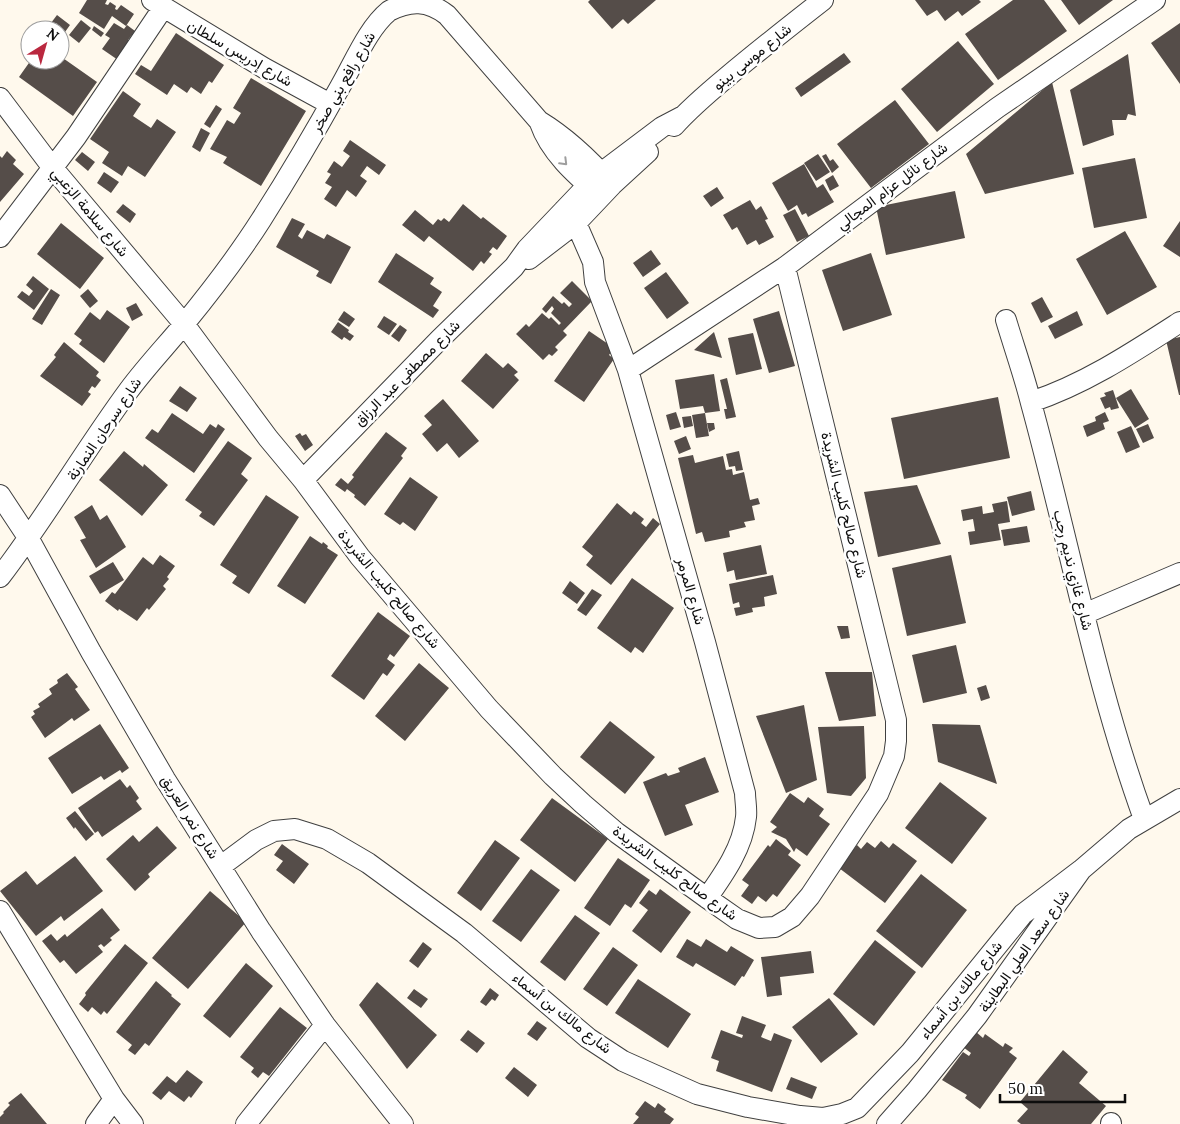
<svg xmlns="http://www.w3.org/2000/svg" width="1180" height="1124" font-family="Lora,Vazirmatn,serif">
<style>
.building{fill:#554d49}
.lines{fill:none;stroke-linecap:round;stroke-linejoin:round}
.street-casing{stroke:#404040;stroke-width:22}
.street{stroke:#fff;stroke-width:20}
.oneway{stroke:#9e9e9e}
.labels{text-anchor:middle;stroke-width:5;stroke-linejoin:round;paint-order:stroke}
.street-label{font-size:15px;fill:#0d0d0d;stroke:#fff}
</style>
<rect width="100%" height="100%" fill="#fff9ed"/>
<path class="building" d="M87,0H107L105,4L108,5L110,2L116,6L115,9L117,10L121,5L134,14L126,26L112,16L104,29L79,13Z
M590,0H656L628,24L623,19L612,29L588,2Z
M915,0H979L981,2L962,16L958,11L945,21L937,10L927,16Z
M1013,0H1044L1067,31L998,80L965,34Z
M1061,0H1113L1079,25Z
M57,15L70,25L65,32L51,23Z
M81,20L91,28L79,43L69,35Z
M114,23L124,29L127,25L135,31L128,40L131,42L118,60L102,49L110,38L105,35Z
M1180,23V84L1151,43Z
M94,26L104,33L101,37L92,30Z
M176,33L224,65L212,83L209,81L201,94L191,87L187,93L174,84L167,95L135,74L141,65L151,71Z
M958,41L994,84L937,132L901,89Z
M844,53L851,62L801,97L795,88Z
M1128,54L1136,116L1128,114L1126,120H1112L1114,135L1083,146L1070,90Z
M60,56L97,82L73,116L19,77L31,60H60Z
M251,78L306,111L261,186L223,163L227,157L210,149L227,120L234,124L241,113L233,108Z
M1052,82L1074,174L985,194L966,154Z
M123,91L141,104L133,116L151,128L157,119L176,132L145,177L128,166L122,176L102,163L109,152L90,139Z
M895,100L929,144L871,188L837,144Z
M216,105L222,109L210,128L204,124Z
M201,128L210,133L200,152L192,147Z
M350,140L386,165L379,175L367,166L360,176L367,181L356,197L347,190L336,207L324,199L332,187L325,183L331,174L327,172L334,161L342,167L350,156L343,151Z
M7,151L16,160L13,164L24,174L0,202V156L2,158Z
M82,152L95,162L88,171L75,160Z
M818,154L830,172L816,181L804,163Z
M826,154L830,161L833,159L839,167L832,173L822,156Z
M1135,158L1147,218L1094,228L1082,168Z
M804,164L817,188L823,184L834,202L808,217L806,213L802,215L797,205L788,211L772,183Z
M104,172L119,182L111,193L97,183Z
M833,175L839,186L830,191L825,180Z
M717,187L724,198L711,207L703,196Z
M955,191L965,238L886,255L876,207Z
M750,200L756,210L761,206L768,219L765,220L774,237L759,245L756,240L747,245L737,227L732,230L723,215Z
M123,204L136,214L130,223L116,212Z
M463,204L481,219L483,217L507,236L497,250L493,247L489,252L492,254L484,264L481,261L473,271L429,236L424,242L402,225L415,210L433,225L438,219L441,221L444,218L449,222Z
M795,209L809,236L797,242L783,215Z
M292,218L305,224L298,236L302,239L307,230L324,239L327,234L351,247L331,284L316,276L319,271L276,247Z
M1180,221V257L1163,246Z
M61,223L104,258L80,289L37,254Z
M1125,231L1157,287L1107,315L1076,259Z
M651,250L661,264L643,277L633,263Z
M396,253L434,278L430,284L442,292L433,306L439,310L433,318L378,282Z
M871,253L892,315L843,331L822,270Z
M666,272L689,303L667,319L644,288Z
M33,276L49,289L34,310L17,297L22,291L29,296L33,291L26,285Z
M572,281L592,301L563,331L567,335L555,347L558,350L552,356L549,354L543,360L516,334L526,324L529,327L542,313L549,319L551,317L559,325L561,323L551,313L554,309L552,306L546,313L542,309L553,296L562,304L564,302L569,307L572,304L560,293Z
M51,289L60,295L42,325L32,319Z
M88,289L98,301L90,308L80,296Z
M1042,297L1053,317L1041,323L1031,303Z
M136,303L143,315L132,321L126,308Z
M107,310L130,327L104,363L79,344L82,340L74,334L90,312L100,320Z
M344,311L355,319L349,327L338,320Z
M779,311L795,366L769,373L753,319Z
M1077,311L1083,325L1055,339L1048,326Z
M384,316L397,324L389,335L377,327Z
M338,322L349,330L348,332L354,336L350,341L344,337L342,340L331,332Z
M400,325L407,330L399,342L391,336Z
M589,331L614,348L609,355L614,359L584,402L554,381Z
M714,332L722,358L694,350Z
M753,333L762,369L736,375L728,338Z
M1180,337V395H1179L1166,340Z
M64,342L99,372L96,376L101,380L95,388L92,386L88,392L91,394L82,406L40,376L56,357L54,355Z
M486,353L503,368L508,363L518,372L514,375L519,380L493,409L461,381Z
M714,374L720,411L705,413L703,406L680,409L675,380Z
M727,378L736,417L726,419L724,409H727L720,380Z
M180,386L197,398L187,412L169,401Z
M1131,389L1149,419L1135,428L1116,398Z
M1113,390L1119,408L1111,410L1110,407L1105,409L1100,398L1106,396L1104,393Z
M998,397L1010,458L904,479L891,418Z
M443,399L479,441L459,458L447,443L437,452L422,434L432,425L424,416Z
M676,412L681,427L670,430L666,415Z
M1105,412L1109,421L1103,423L1105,429L1087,437L1083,426L1096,421L1095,417Z
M172,413L203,434L210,424L216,428L218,424L225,429L194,473L145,438L152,429L158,433Z
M705,413L709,436L696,438L692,415Z
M691,416L693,426L684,428L682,417Z
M707,423H714L715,429L709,432Z
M1148,424L1154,438L1143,443L1136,429Z
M1131,426L1140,447L1126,453L1117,432Z
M386,432L407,448L401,456L403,458L365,506L354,497L355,495L347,489L345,492L335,485L341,478L348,484L354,477L352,475Z
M300,433L302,436L306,434L313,445L305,451L295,436Z
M686,436L691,449L679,454L674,441Z
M228,441L252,458L241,474L248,480L214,526L199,516L202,512L185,500Z
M124,451L143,467L144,464L168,485L142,516L99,480Z
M739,451L743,470L736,471L735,466L729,467L726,454Z
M693,455L695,463L723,456L726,470L732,469L733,475L744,472L750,500L758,498L760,504L752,506L755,520L744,522L746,527L729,531L730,537L705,542L702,532L696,534L678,458Z
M410,477L438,497L415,531L403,522L400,525L384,514Z
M917,485L941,544L878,557L864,492Z
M1031,491L1035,510L1012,516L1007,497Z
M266,495L299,517L249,594L232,583L237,576L220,565Z
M1007,501L1010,522L998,524L1001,540L970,545L968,532L975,531L973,519L963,521L961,510L982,506L983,514L994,512L992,504Z
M617,503L631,515L634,511L644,519L641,523L646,527L653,518L660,524L611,585L586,565L593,556L582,547Z
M92,505L100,520L107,515L126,547L96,568L80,540L86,538L74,517Z
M1027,526L1030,542L1004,546L1001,530Z
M310,536L322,544L323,542L328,546L327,548L338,555L305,604L277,586Z
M761,545L767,574L736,580L734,570L727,572L723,553Z
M160,555L175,566L167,577L169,579L163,586L166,589L149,610L147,608L137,621L119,609L118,611L105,601L112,592L115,594L143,557L153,565Z
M951,555L966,623L907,636L892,568Z
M113,562L124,580L100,594L89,576Z
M773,575L777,594L764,597L765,606L752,608L753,612L736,616L734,608L740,607L739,602L733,604L729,584Z
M632,578L674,608L643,653L635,647L631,653L597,628Z
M570,581L585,593L577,604L562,593Z
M592,589L602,595L586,616L577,610Z
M378,612L410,636L394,657L390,654L387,659L395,665L387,676L383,673L364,700L331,676Z
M837,626H848L850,638L841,639Z
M956,645L967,693L923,703L912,655Z
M419,663L449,688L405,741L375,716Z
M825,672H872L876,716L839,721Z
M67,673L78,687L75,689L90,710L74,721L72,718L45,738L31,717L35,714L33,711L40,707L38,704L52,694L49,689L58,683L57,680Z
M986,685L990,698L981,701L977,688Z
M804,705L817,780L786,793L756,716Z
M610,721L655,757L625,794L580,757Z
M100,724L129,768L122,773L120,770L104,780L101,776L72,794L48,758Z
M932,724L980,725L997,784L938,762Z
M864,726L866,778L851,796L827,793L818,727Z
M705,757L719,792L685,805L693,825L665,836L643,782L666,773L668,776L680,772L678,768Z
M120,779L127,788L130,785L139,798L136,801L142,809L102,837L98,831L95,833L78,808Z
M940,782L987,818L952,864L905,828Z
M790,793L804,803L808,797L824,809L819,816L830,824L807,856L796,848L794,852L786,839L771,832L777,827L770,822Z
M552,798L608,839L575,882L520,840Z
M75,811L94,834L86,841L75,827L74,829L66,818Z
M157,826L177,848L148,874L150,877L135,891L106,859L133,835L139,842Z
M776,839L791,851L788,855L801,865L777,897L773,894L766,902L758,896L752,904L741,896L749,885L742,880L768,845L770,847Z
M495,840L520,858L481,911L457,893Z
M881,841L889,848L893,843L917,861L885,903L839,868L857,845L861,849L867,842L875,848Z
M282,844L309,864L294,884L276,870L283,861L274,855Z
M75,856L103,891L64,921L61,916L36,936L0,891L26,871L37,885Z
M618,858L650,880L631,908L625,904L610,926L584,908Z
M531,869L560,890L521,942L492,921Z
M921,874L967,910L922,968L876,931Z
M660,889L691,912L661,953L632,931L648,910L639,903L649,890L656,895Z
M210,891L246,922L188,989L152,958Z
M102,908L120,930L110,938L112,940L104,947L101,944L98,946L103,952L76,974L64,960L60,963L42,941L51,934L57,941L65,934L67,937Z
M575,915L600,933L565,981L540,962Z
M687,939L701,947L706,939L727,952L731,946L754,960L744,977L742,976L735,986L696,963L693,967L676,957Z
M875,940L916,972L874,1026L833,994Z
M423,942L432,949L418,968L409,961Z
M125,944L148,963L107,1014L104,1011L101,1015L92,1007L88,1012L79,1004L86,995L85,993Z
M613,947L638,965L607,1006L583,989Z
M811,951L814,973L780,977L782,995L767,997L761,957Z
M246,963L273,986L230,1038L203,1016Z
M638,979L691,1014L668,1048L615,1013Z
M156,981L172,995L171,996L181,1004L149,1046L145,1043L135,1055L128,1050L132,1045L116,1032Z
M377,982L437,1035L407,1069L359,1005Z
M490,988L499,995L495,1001L492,999L486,1006L480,1002Z
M414,989L428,999L421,1008L407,998Z
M829,998L858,1034L821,1063L792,1027Z
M280,1007L307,1028L269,1076L263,1072L258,1078L251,1072L254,1068L240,1057Z
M742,1016L766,1025L761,1037L771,1041L774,1033L792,1040L772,1092L716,1071L719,1061L711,1058L721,1030L742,1038L743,1035L736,1033Z
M537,1021L547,1028L537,1041L527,1034Z
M468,1030L485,1043L477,1053L460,1040Z
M975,1031L983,1038L985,1034L1003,1047L1005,1043L1013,1048L1009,1052L1017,1058L980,1109L965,1098L967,1095L942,1080L963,1052L969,1056L971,1053L963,1047Z
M1063,1050L1088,1072L1079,1083L1106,1106L1091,1124H1021L1017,1121L1028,1109L1020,1102Z
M514,1067L537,1085L528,1097L505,1078Z
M187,1070L203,1082L191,1098L189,1096L184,1102L169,1091L161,1100L152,1093L167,1076L176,1083Z
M791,1077L817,1087L812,1099L786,1089Z
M21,1093L47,1124H0V1117L4,1113L3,1112L10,1105L8,1103Z
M645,1101L655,1108L658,1103L666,1109L664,1112L674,1119L670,1124H633L639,1117L635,1114Z"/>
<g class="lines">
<defs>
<path id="street" d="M152,0L264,68L330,104
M0,98L52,167L184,324L268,438L303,480L360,557L489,709L553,776L583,804L617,833L707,898L737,919L759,928L775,927L792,917L810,896L878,794L894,756L896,741V720L785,267
M540,123C550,152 575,174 598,194
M674,126C690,108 709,92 727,77C759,50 791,25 823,0
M564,210L576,223L593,262L595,282L628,370L705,642L745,793C745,800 747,809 746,817C743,847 724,874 707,898
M0,237L76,137L163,8
M529,259L576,223L612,185L648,152
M1006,320C1014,347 1024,375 1031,403C1069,541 1095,684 1144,819
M628,370L785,267L997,108L1155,0
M1031,402C1085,384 1132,353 1180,322
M303,480L439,340L514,267L527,249L588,185L601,173L662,127L683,116
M0,495L29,539L91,652L165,779L261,931L325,1025L403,1124
M0,577C46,517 84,451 129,390C146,367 166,346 185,323C212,290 238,256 261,220C289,176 315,132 340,87C354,63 368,28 389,11C410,0 428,0 447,15L539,121C567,138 591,161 612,185
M1084,614L1180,573
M221,866L256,840L274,831L295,829L327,839L368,863L464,933L588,1038L623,1061L697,1094L748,1107L800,1116L823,1118L842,1114L857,1108L910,1053L1023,914L1081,870
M0,911L114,1099L96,1124
M114,1099L133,1124
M246,1124L325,1025
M887,1124L917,1090L977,1016L1081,870L1129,829L1180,799
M1111,1124V1123"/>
</defs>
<use href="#street" class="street-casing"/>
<use href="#street" class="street"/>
</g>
<defs><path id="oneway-chevron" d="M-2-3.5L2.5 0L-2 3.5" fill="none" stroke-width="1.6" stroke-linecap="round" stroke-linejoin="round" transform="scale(1.25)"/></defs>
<use class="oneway" href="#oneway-chevron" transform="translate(564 162) rotate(45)"/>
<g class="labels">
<g class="street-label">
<text transform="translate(240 53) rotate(30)" y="5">شارع إدريس سلطان</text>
<text transform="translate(752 57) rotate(-39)" y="5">شارع موسى بينو</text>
<text transform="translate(343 82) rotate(-60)" y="5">شارع رافع بني صخر</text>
<text transform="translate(892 186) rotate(-37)" y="5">شارع نائل عزام المجالي</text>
<text transform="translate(90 212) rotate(50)" y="5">شارع سلامة الزعبي</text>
<text transform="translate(407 373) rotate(-45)" y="5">شارع مصطفى عبد الرزاق</text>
<text transform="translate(104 429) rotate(-56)" y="5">شارع سرحان النمارنة</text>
<text transform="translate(844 505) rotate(76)" y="5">شارع صالح كليب الشريدة</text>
<text transform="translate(1073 570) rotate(76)" y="5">شارع غازي نديم رجب</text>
<text transform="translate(389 589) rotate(50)" y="5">شارع صالح كليب الشريدة</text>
<text transform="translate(691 591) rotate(74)" y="5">شارع المرمر</text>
<text transform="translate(190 817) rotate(58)" y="5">شارع نمر العريق</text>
<text transform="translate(675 873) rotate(36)" y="5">شارع صالح كليب الشريدة</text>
<text transform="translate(1024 951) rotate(-55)" y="5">شارع سعد العلي البطاينة</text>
<text transform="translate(961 990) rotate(-51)" y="5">شارع مالك بن أسماء</text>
<text transform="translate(562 1013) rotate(38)" y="5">شارع مالك بن أسماء</text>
</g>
</g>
<g transform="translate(45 45) rotate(37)"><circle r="24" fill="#ffffff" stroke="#9e9e9e"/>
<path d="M0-4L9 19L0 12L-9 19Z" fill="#ba283f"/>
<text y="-8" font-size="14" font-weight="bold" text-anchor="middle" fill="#0d0d0d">N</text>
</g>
<path d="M1000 1094v8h125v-8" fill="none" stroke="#0d0d0d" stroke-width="2.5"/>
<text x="1008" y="1094" font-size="15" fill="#0d0d0d" stroke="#ffffff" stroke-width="4" paint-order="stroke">50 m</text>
</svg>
